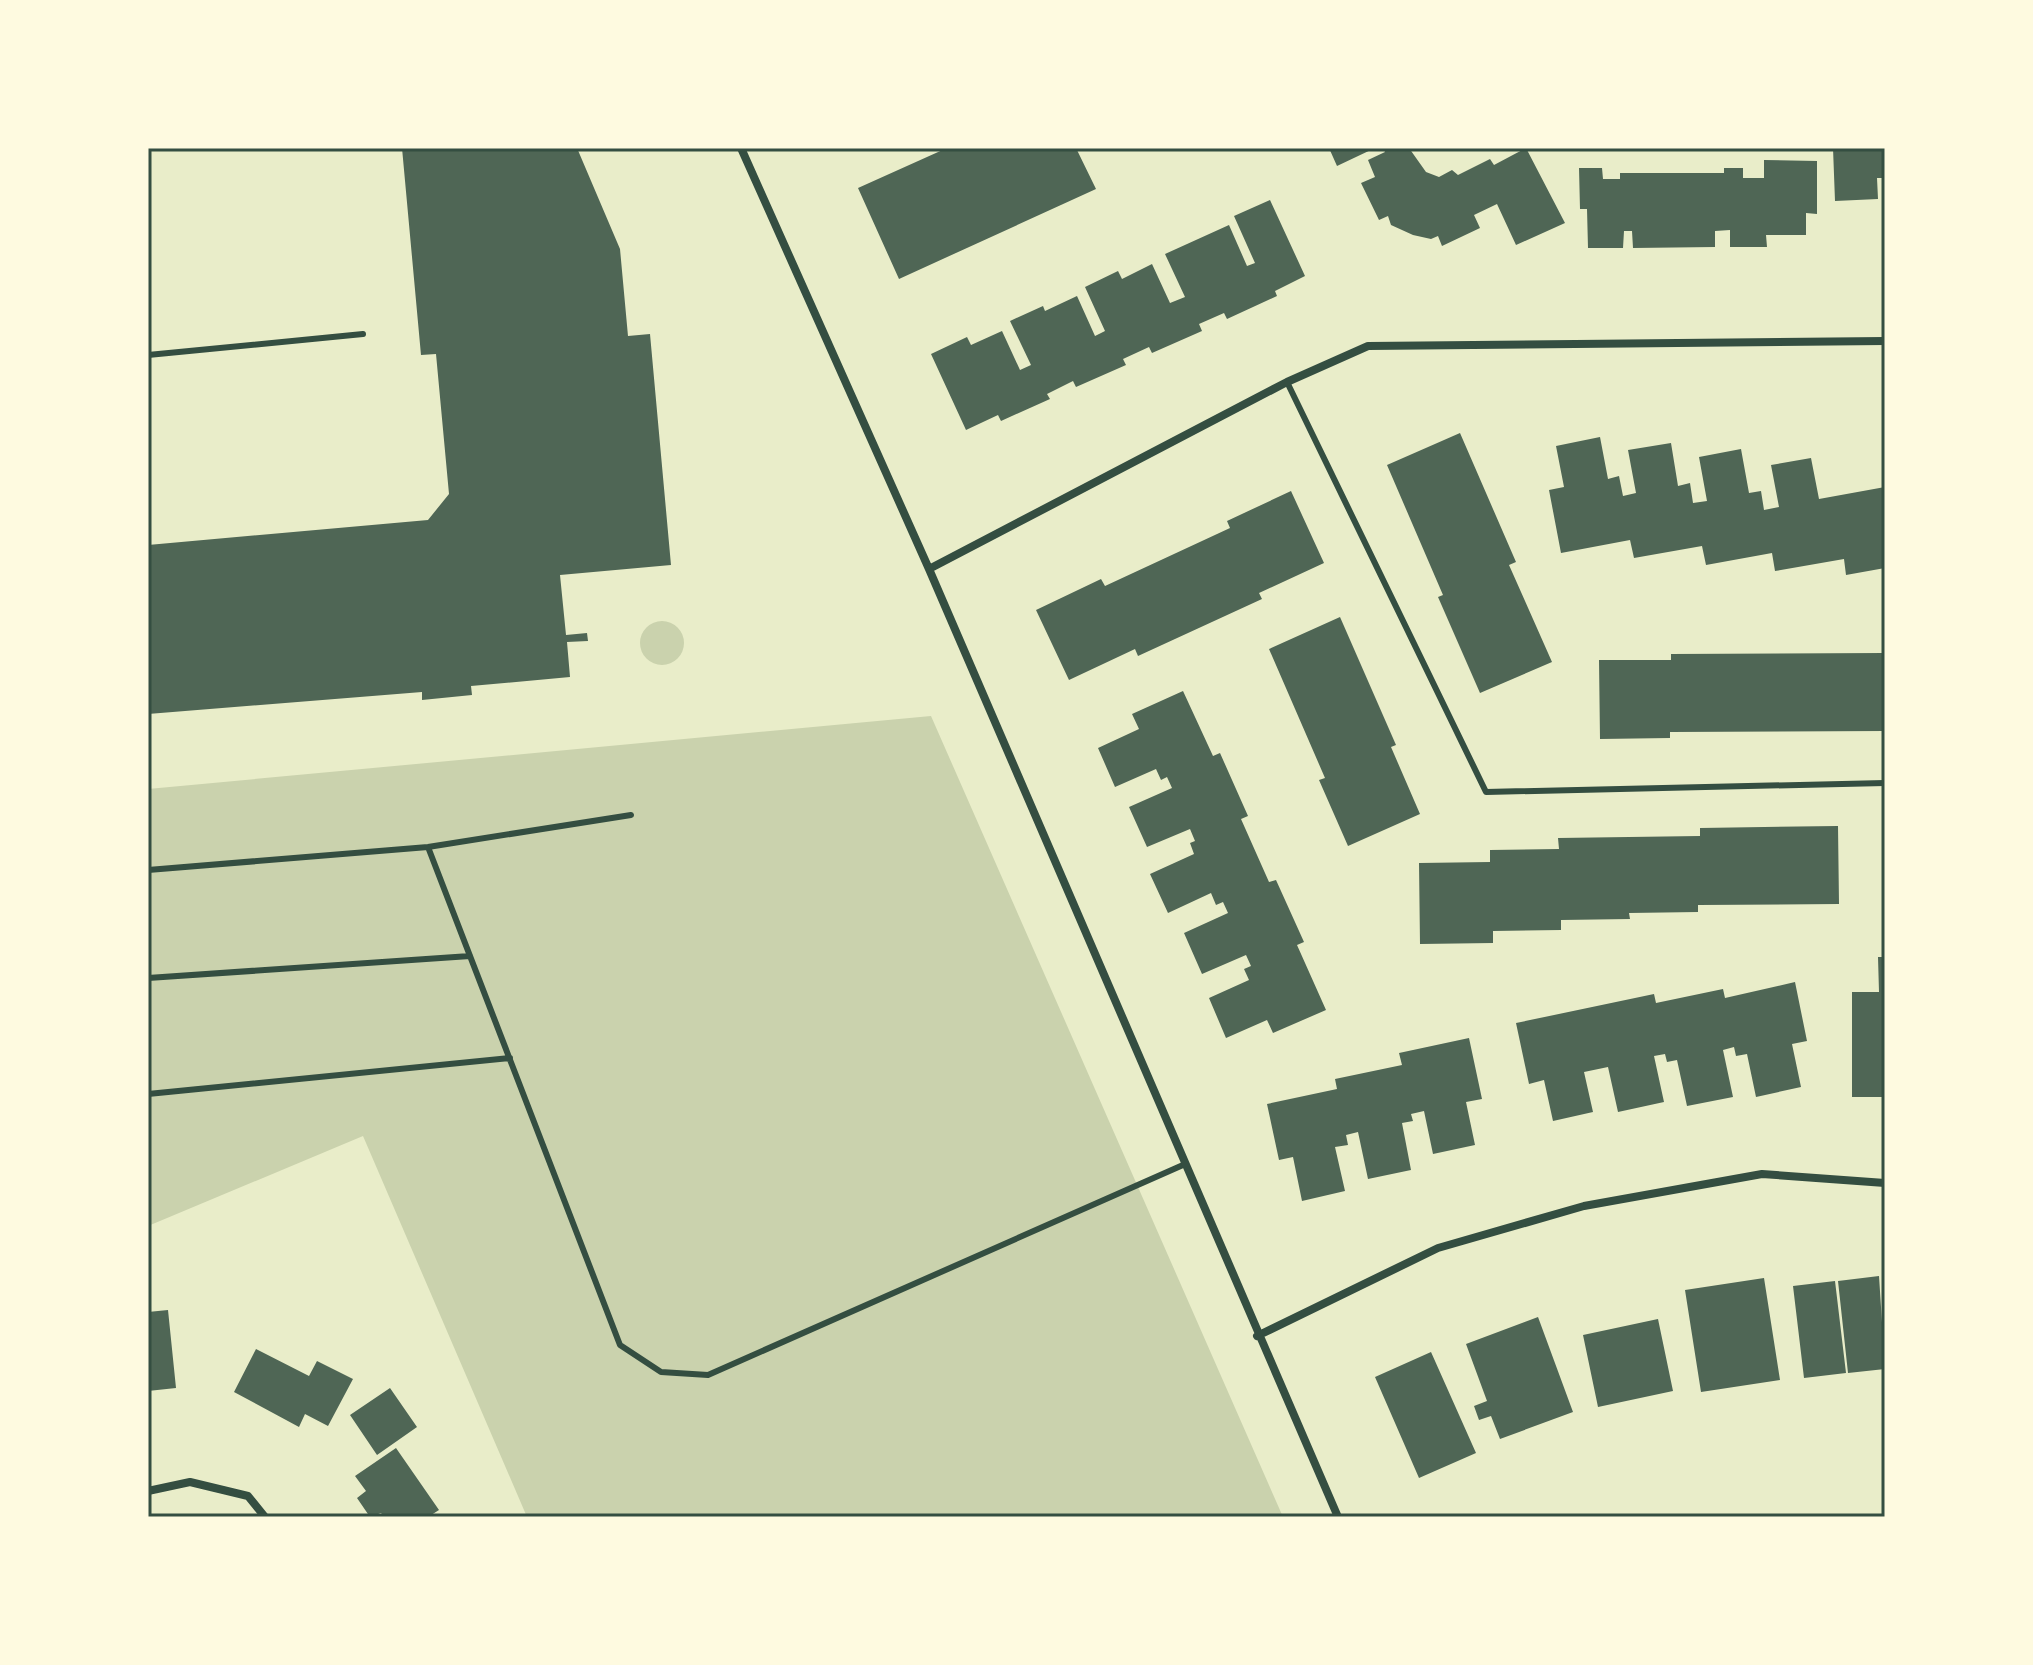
<svg xmlns="http://www.w3.org/2000/svg" width="2033" height="1665" font-family="'Libre Baskerville',serif">
<style>
.green{fill:#cad2ad}
.building{fill:#4f6655}
.lines{fill:none;stroke-linecap:round;stroke-linejoin:round}
.service{stroke:#344e41;stroke-width:6}
.minor{stroke:#344e41;stroke-width:8}
.neatline{fill:none;stroke:#344e41;stroke-width:3}
</style>
<rect width="100%" height="100%" fill="#e9edc9"/>
<path class="green" d="M640 643a22 22 0 1 1 44 0a22 22 0 1 1-44 0Z
M931,716L1283,1517H527L363,1136L148,1226V789Z"/>
<path class="building" d="M402,148H577L620,249L628,336L650,334L671,565L560,575L566,635L587,633L588,641L567,642L570,677L471,686L472,695L422,700V692L148,714V545L428,520L449,494L436,354L421,355Z
M947,148H1076L1096,189L899,279L858,188Z
M1329,148H1375L1337,166Z
M1383,148H1409L1426,172L1439,177L1452,170L1458,175L1490,159L1494,165L1526,148L1565,223L1516,245L1497,204L1474,215L1480,228L1442,246L1438,236L1431,239L1413,235L1391,225L1388,216L1379,220L1361,183L1375,177L1368,160L1385,152Z
M1833,148H1885V178H1877L1878,199L1835,201Z
M1764,160L1817,161V214L1806,213V235H1766L1767,247H1730V230L1715,231V247L1633,248L1632,231H1624L1623,248H1588L1587,209H1580L1579,168H1602L1603,179H1620V173H1724V168H1743V178H1764Z
M1270,200L1305,276L1275,291L1277,296L1227,319L1224,313L1199,324L1202,331L1152,353L1149,347L1123,359L1126,365L1076,387L1073,381L1047,394L1050,399L1001,421L998,415L966,430L931,354L967,337L971,345L1002,331L1020,370L1031,365L1010,321L1043,306L1045,311L1077,296L1095,336L1105,331L1085,287L1118,271L1122,279L1152,264L1170,303L1185,297L1165,254L1229,225L1247,266L1255,263L1234,216Z
M1460,433L1516,562L1509,565L1552,662L1480,693L1438,597L1443,595L1387,465Z
M1600,437L1608,479L1619,476L1623,496L1636,493L1628,450L1671,443L1678,486L1690,483L1693,503L1707,501L1699,457L1741,449L1749,493L1761,491L1764,510L1779,507L1771,465L1811,458L1819,499L1885,487V568L1846,575L1844,559L1775,571L1772,553L1706,565L1702,546L1634,558L1630,540L1561,553L1549,490L1564,487L1556,446Z
M1291,491L1324,563L1259,593L1262,599L1138,656L1135,649L1069,680L1036,610L1101,579L1105,586L1230,528L1227,521Z
M1340,617L1396,745L1391,747L1420,814L1348,846L1319,780L1325,778L1269,649Z
M1885,653V731L1670,732V738L1600,739L1599,660H1671V654Z
M1183,691L1213,756L1220,753L1248,816L1241,819L1269,882L1276,880L1304,942L1297,945L1326,1010L1273,1033L1267,1020L1226,1038L1209,998L1249,980L1244,969L1251,966L1246,955L1202,974L1184,933L1228,913L1223,902L1216,905L1211,893L1168,913L1150,874L1194,854L1190,843L1195,841L1190,829L1147,847L1129,807L1172,788L1167,777L1161,780L1156,769L1115,787L1098,748L1139,729L1132,714Z
M1838,826L1839,904L1698,905V912L1629,913L1630,919L1561,920V930L1493,931V943L1420,944L1419,863L1490,862V850L1559,849L1558,838L1700,836V828Z
M1878,957H1885V1097H1852V992H1879Z
M1795,982L1807,1041L1792,1044L1801,1087L1756,1097L1747,1054L1736,1056L1734,1047L1723,1050L1733,1097L1687,1106L1677,1060L1667,1062L1665,1054L1654,1056L1664,1102L1618,1112L1608,1067L1584,1072L1593,1112L1553,1121L1544,1080L1529,1084L1516,1023L1654,994L1656,1003L1723,989L1725,998Z
M1469,1038L1482,1099L1466,1102L1475,1145L1433,1154L1424,1111L1411,1114L1413,1121L1402,1123L1411,1170L1368,1179L1358,1132L1346,1135L1348,1145L1335,1147L1345,1191L1302,1201L1293,1157L1279,1160L1267,1104L1337,1089L1335,1079L1402,1065L1399,1053Z
M1879,1276L1885,1369L1848,1373L1838,1281Z
M1764,1278L1780,1380L1701,1392L1685,1290Z
M1835,1281L1846,1373L1804,1378L1793,1286Z
M168,1310L176,1388L148,1391V1312Z
M1538,1317L1573,1412L1500,1439L1491,1416L1479,1420L1474,1406L1487,1401L1466,1344Z
M1658,1319L1673,1391L1598,1407L1583,1335Z
M256,1349L309,1376L317,1361L353,1379L328,1426L305,1414L299,1427L234,1392Z
M1431,1352L1476,1453L1419,1478L1375,1377Z
M390,1388L417,1427L377,1455L350,1415Z
M396,1448L439,1510L428,1517H384L381,1513L370,1517L357,1498L366,1491L355,1476Z"/>
<g class="lines">
<path class="service" d="M148,355L363,334
M1287,382L1486,792L1885,783
M428,847L620,1345L661,1372L708,1375L1183,1165
M148,870L428,847L631,815
M148,978L470,956
M148,1094L510,1058"/>
<path class="minor" d="M741,148L929,569L1338,1517
M929,569L1287,382L1368,346L1885,341
M1257,1336L1438,1248L1584,1206L1762,1174L1885,1183
M148,1491L190,1482L248,1496L265,1517"/>
</g>
<rect width="2033" height="1665" fill="none" stroke="#fefae0" stroke-width="300"/>
<rect x="150" y="150" width="1733" height="1365" class="neatline"/>
</svg>
